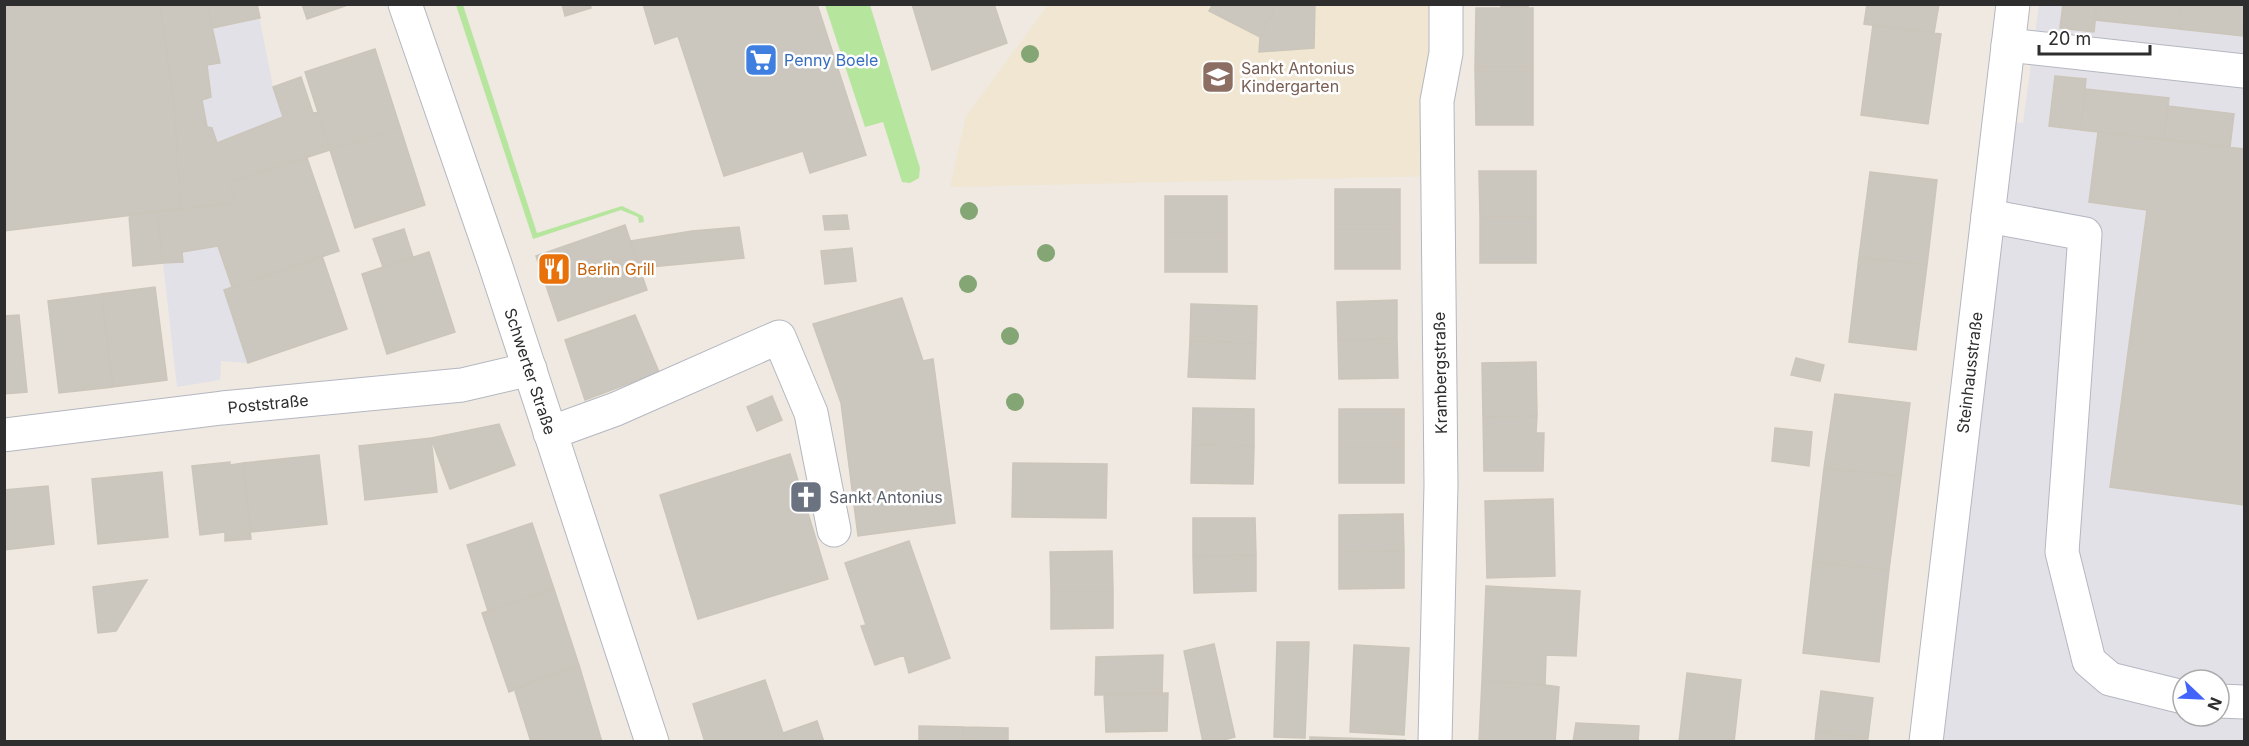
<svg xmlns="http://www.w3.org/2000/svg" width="2249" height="746" font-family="Inter,sans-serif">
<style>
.industrial{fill:#e3e1e8;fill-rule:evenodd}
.education{fill:#f0e6d1}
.green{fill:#b6e59e}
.building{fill:#cbc7bf;stroke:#cbc5ba;stroke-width:1.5}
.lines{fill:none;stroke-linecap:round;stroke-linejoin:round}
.minor-casing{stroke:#b4b7c1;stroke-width:35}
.minor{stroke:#fff;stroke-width:33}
.tree{fill:#84a574}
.labels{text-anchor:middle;stroke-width:5;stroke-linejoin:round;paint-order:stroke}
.shop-label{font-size:16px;fill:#366cbe;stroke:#fff;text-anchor:start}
.education-label{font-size:16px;fill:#785e54;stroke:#fff;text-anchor:start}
.food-label{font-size:16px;fill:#c56008;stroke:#fff;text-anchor:start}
.street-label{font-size:16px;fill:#2e2e2e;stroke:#fff}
.worship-label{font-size:16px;fill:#5b616d;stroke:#fff;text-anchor:start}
</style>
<rect width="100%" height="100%" fill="#efe9e1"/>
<path class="industrial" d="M4,5H257L273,87L301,77L313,113L330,150L307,158L339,251L323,256L347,329L248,363L221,361L220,380L177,387L163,263L133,266L129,215Z
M2039,5H2244V741L1926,742L1999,121L2023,123ZM2183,680H2219V716H2183Z"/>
<path class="education" d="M1048,5H1446L1438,176L950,187L966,116Z"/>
<path class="green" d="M456,5H463L537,233L622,206L643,216L644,222L639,223L638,217L621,210L533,239Z
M825,5H870L920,168L919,178L910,183L902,182L883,122L865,127Z"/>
<path class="building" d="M4,4H160L174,105L181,209L4,231Z
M160,4H207L220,63L207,65L211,97L202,100L207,127L212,128L217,143L283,117L273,87L301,77L313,113L318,112L330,150L230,182L236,203L181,209L174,105Z
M207,4H257L260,18L212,28Z
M302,4H348V5L307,19Z
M562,4H590L591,8L565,16Z
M643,4H817L866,155L810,173L803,151L724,176L678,36L655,44Z
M912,4H994L1007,43L932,70Z
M1213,4H1271L1273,12L1260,37L1209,11Z
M1271,4H1315L1314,48L1259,52L1260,37L1273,12Z
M1501,4H1528V8H1501Z
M1867,4H1939L1934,33L1864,24Z
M2063,4H2097L2094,32L2060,28Z
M2097,4H2181L2179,29L2095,20Z
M2181,4H2244L2243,36L2179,29Z
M1476,8H1533V67H1475Z
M1873,25L1941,34L1928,124L1861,115Z
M375,49L400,127L330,150L305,72Z
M1475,67H1533V125H1476Z
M2055,76L2086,79L2081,130L2049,126Z
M2085,89L2169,98L2164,139L2081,130Z
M2168,106L2234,114L2230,147L2164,139Z
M400,127L425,205L355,228L330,150Z
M2098,132L2244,149V505L2110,487L2147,210L2089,202Z
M307,158L339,251L232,287L218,246L182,252L183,262L163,263L157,211L236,203L230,182Z
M1479,171H1536V217H1480Z
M1870,172L1937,180L1927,265L1859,257Z
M1335,189H1400V229H1335Z
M1165,196H1227V234H1165Z
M157,211L163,263L133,266L129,215Z
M847,215L849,229L825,230L823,216Z
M1480,217H1536V263H1480Z
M625,225L647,290L558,321L536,256Z
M739,227L744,258L640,268L630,241L692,231Z
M404,229L413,257L383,267L373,239Z
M1335,229H1400V269H1335Z
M1165,234H1227V272H1165Z
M852,248L856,281L825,284L821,251Z
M429,252L455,332L387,354L362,274Z
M322,256L347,329L248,363L224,290Z
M1859,257L1927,265L1916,350L1849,342Z
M155,287L167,380L113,387L101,294Z
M101,294L113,387L59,393L48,301Z
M902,298L923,361L933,359L955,523L858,536L841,403L813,324Z
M1397,300V339L1338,340L1337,302Z
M1191,304L1257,306L1256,343L1190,341Z
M19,315L27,392L4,394V316Z
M635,315L659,372L585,400L565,340Z
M1397,339L1398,378L1339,379L1338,340Z
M1190,341L1256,343L1255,379L1188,377Z
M1796,358L1824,365L1820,381L1791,375Z
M1536,362L1537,416L1483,417L1482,363Z
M1835,394L1910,403L1901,476L1824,468Z
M772,396L782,420L757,431L747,407Z
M1193,408L1254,409V446L1192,445Z
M1339,409H1404V446H1339Z
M1537,416L1536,433H1544L1543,471H1484L1483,417Z
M499,424L515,465L450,489L431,438Z
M1775,428L1812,432L1809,466L1772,461Z
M431,438L437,492L365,500L359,446Z
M1192,445L1254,446L1253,484L1191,483Z
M1339,446H1404V483H1339Z
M790,454L828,579L698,619L660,495Z
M319,455L327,524L251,532L243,463Z
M230,462V465L243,463L251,539L225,541V532L200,535L192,466Z
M1013,463L1107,464L1106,518L1012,517Z
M1824,468L1901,476L1889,570L1813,562Z
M162,472L168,537L98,544L92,479Z
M48,486L54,544L4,550V490Z
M1553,499L1555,576L1487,578L1485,501Z
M1403,514L1404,551L1339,552V515Z
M1193,518H1255L1256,555L1193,556Z
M532,523L554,589L488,611L467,545Z
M909,541L950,658L909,673L904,655L875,665L861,626L866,625L845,563Z
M1112,551L1113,590H1051L1050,552Z
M1404,551V588L1339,589V552Z
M1256,555V591L1194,593L1193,556Z
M1813,562L1889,570L1879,662L1803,653Z
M147,580L116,631L98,633L93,587Z
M1486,586L1580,591L1576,656L1546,655L1545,685L1482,681Z
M554,589L579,665L509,692L482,613Z
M1051,590H1113V628L1051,629Z
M1277,642H1309L1305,738L1274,737Z
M1214,644L1235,737L1216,742H1203L1184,651Z
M1354,645L1409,648L1404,735L1350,732Z
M1163,655L1162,694L1095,695L1096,657Z
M579,665L602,742H531L514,688Z
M1687,673L1741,680L1734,742H1679Z
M765,680L786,742H705L693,704Z
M1482,681L1545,685L1559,687L1555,742H1479Z
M1821,691L1873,698L1868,738L1816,731Z
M1168,693L1167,731L1106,732L1104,694Z
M817,721L824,742H786L783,733Z
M1576,723L1639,726L1638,742H1573Z
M919,726L963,727V742H919Z
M963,727L1008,728V742H963Z
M1816,731L1868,738L1867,742H1815Z
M1310,737L1406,740L1310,742Z"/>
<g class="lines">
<defs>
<g id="minor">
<path id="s1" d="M405,4L495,264L652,742"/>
<path d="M2008,45L2244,71"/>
<path d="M1988,216L2085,234L2062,552L2089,661L2110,679L2183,697"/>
<path d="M550,433L616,409L779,337L811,413L834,530"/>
<path id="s2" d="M4,435L222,408L462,385L530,369"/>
<path d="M2219,701L2244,702"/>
<path d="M1435,742L1441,485L1437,101L1446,53V4"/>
<path id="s3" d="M1926,742L2013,4"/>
</g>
</defs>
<use href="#minor" class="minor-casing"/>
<use href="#minor" class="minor"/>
</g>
<g class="tree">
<circle cx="1030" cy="54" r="9"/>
<circle cx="969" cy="211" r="9"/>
<circle cx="1046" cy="253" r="9"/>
<circle cx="968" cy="284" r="9"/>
<circle cx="1010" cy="336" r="9"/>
<circle cx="1015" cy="402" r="9"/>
</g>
<defs>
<symbol id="supermarket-square" viewBox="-11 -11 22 22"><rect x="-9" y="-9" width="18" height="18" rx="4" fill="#3f7fe0" stroke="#fff"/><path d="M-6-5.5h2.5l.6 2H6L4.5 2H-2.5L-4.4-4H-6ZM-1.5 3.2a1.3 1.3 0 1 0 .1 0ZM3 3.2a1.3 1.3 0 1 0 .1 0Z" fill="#fff"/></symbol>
<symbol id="school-square" viewBox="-11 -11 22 22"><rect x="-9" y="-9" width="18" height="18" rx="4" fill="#8d6e63" stroke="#fff"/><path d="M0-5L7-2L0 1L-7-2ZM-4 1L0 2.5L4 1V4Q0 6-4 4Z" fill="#fff"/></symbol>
<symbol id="restaurant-square" viewBox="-11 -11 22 22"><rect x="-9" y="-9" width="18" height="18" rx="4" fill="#e8710a" stroke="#fff"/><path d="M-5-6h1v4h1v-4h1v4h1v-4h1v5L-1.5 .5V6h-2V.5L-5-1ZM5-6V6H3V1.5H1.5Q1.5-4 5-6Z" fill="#fff"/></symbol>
<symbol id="church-square" viewBox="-11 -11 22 22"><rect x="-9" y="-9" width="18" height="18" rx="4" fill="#6b7280" stroke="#fff"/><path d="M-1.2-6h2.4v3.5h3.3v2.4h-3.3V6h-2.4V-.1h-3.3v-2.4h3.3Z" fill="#fff"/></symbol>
</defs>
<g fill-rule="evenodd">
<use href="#supermarket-square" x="742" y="41" width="38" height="38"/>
<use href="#school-square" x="1199" y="58" width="38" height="38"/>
<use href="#restaurant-square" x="535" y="250" width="38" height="38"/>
<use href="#church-square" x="787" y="478" width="38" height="38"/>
</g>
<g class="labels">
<g class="shop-label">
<text x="784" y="66">Penny Boele</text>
</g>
<g class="education-label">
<text x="1241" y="74">Sankt Antonius<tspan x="1241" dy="18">Kindergarten</tspan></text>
</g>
<g class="food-label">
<text x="577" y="275">Berlin Grill</text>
</g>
<g class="street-label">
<text dy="6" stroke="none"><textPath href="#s1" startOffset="388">Schwerter Straße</textPath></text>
<text transform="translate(1440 373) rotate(-91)" y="6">Krambergstraße</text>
<text dy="6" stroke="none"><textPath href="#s3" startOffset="372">Steinhausstraße</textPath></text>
<text dy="6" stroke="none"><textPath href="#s2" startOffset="266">Poststraße</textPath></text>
</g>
<g class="worship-label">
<text x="829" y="503">Sankt Antonius</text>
</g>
</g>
<rect width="2249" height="746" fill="none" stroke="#2e2e2e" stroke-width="12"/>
<g transform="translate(2201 698) rotate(113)"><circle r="28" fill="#ffffff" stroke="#ababab" stroke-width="1.5"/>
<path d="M0-4.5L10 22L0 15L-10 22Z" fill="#4264fb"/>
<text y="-9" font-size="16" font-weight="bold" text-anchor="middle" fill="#2e2e2e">N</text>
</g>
<path d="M2039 45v9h111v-9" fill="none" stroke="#2e2e2e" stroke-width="3"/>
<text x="2048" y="45" font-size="18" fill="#2e2e2e" stroke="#ffffff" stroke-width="4.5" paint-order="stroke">20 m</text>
</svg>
